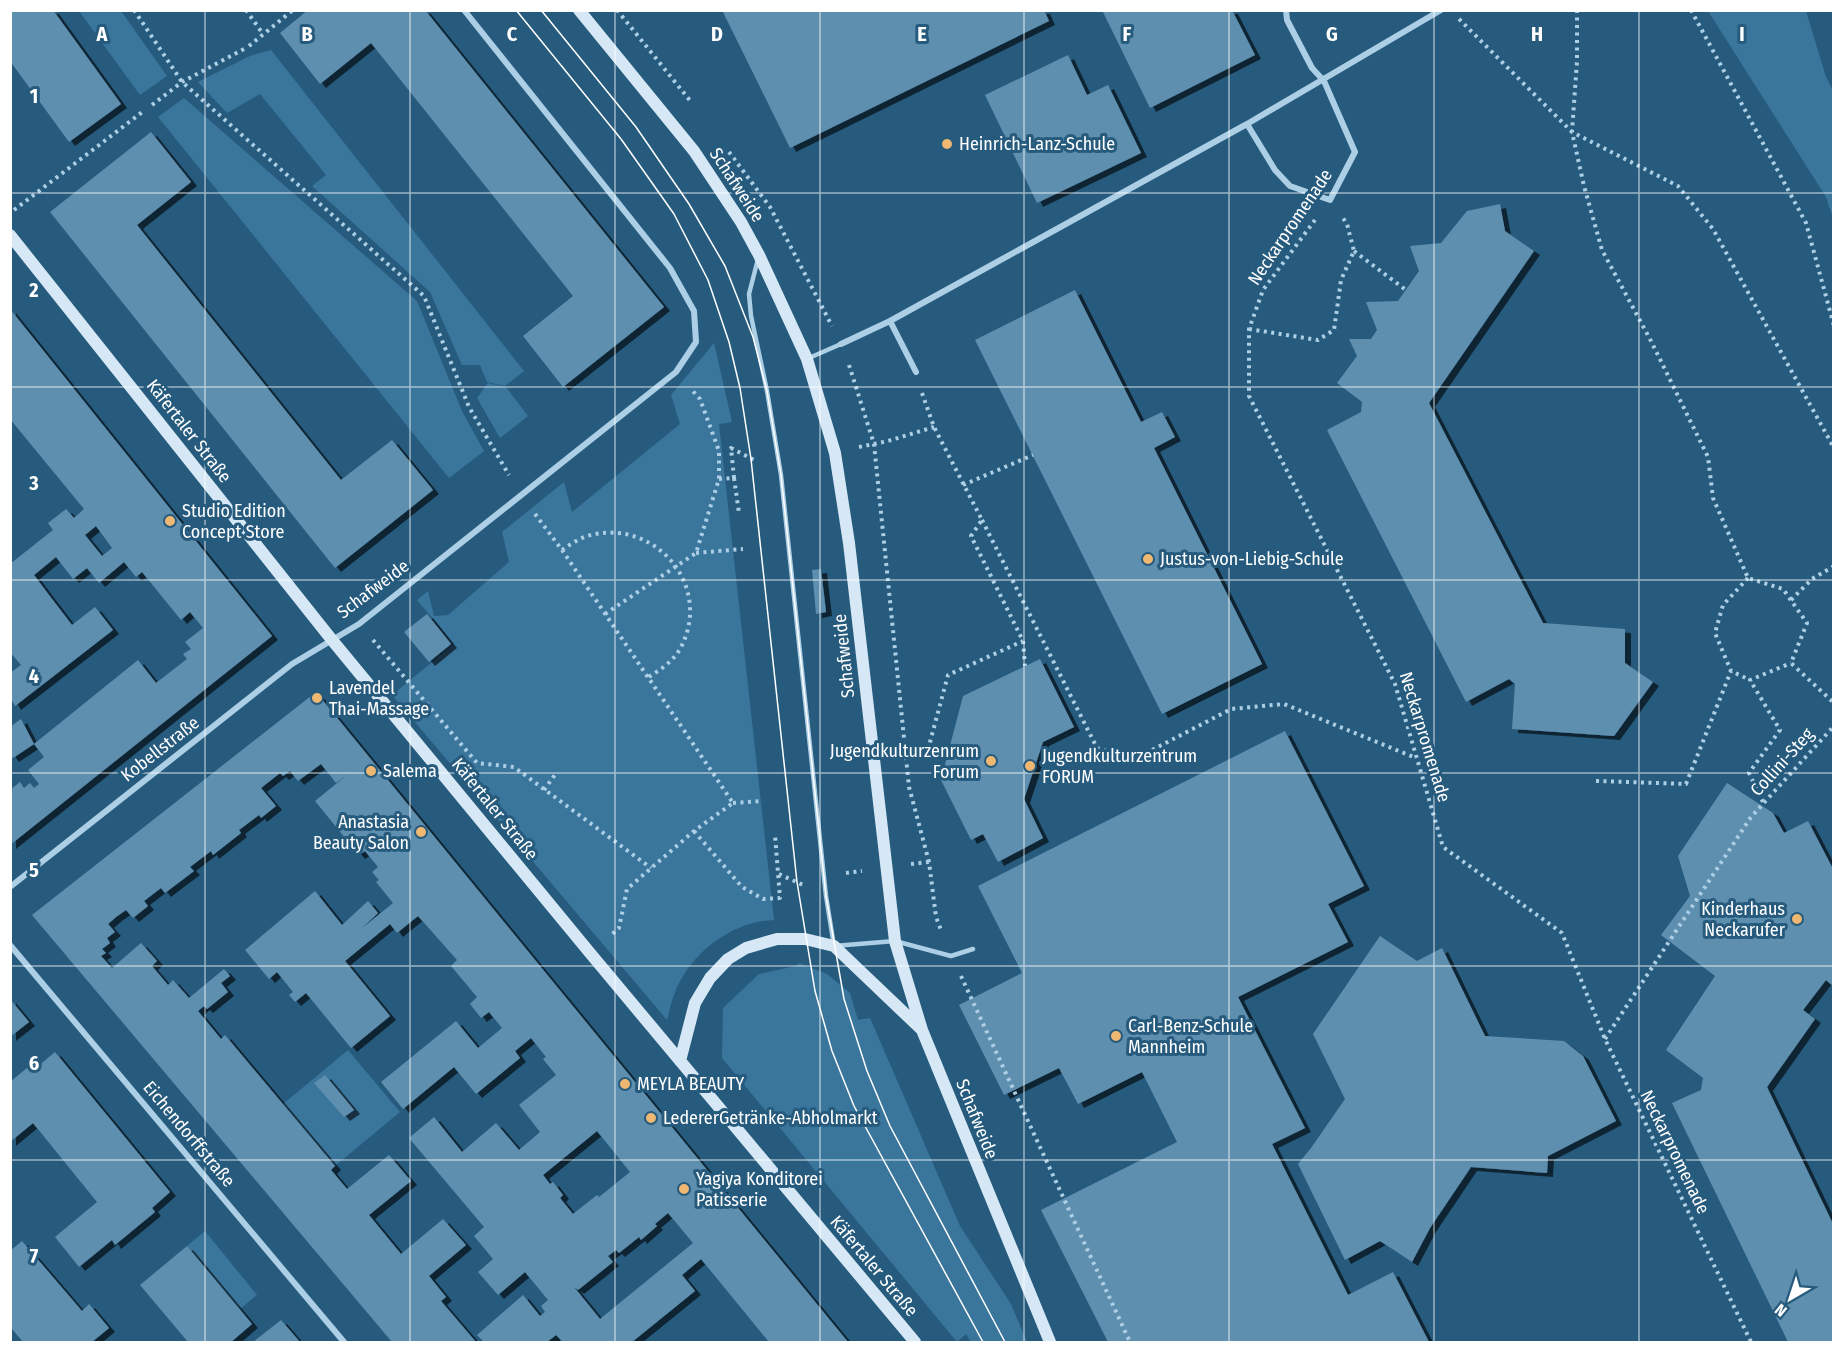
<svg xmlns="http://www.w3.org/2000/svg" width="1844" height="1353" font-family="'Fira Sans Condensed',sans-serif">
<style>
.green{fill:#3a759c}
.building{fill:#5f8faf;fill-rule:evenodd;filter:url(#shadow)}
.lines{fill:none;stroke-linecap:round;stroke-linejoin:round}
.path{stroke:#adcfe5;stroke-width:4;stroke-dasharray:3 4.5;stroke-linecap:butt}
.lane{stroke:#adcfe5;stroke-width:4.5}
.street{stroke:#adcfe5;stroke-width:6}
.secondary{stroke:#d6e8f5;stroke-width:12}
.tram{stroke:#fff;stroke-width:1.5}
.grid{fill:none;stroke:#fff;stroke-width:1.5;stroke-opacity:0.55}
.poi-dot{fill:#eeb772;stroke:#265b7e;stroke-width:2}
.labels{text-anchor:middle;stroke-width:6;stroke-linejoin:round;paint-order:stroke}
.poi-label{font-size:18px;fill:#fff;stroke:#265b7e;text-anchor:start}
.street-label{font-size:18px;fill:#fff;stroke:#265b7e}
.grid-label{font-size:20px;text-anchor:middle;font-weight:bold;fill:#fff;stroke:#265b7e;stroke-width:6;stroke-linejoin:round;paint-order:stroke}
</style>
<defs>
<filter id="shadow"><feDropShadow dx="6" dy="4" stdDeviation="0" flood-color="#0009"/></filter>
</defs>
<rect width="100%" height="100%" fill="#265b7e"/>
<path class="green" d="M79,11H121L167,76L140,95Z
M1708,11H1806L1826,77L1833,90V218L1826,197Z
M271,50L524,371L505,386L487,382L480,365H462L430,292L312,186L326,175L260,94L227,113L198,82L250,56Z
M184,98L417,301L462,411L484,451L449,478L158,117Z
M714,343L732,422L719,424L774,920C739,921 704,944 685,973C675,987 671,1004 667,1020L392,695L454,644L417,600L428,591L434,616L448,615L509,562L502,532L564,482L572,512L680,424L671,395Z
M488,383L506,387L528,416L500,438L477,398Z
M799,963L827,974L850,993L858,1020L870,1018L960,1226L1011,1304L1027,1342H971L966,1334L957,1342L722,1058L723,1008L759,974L796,966Z
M348,1050L400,1112L335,1166L283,1104Z
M205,1231L257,1295L240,1309L187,1246Z"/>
<path class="building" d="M10,10H53L121,104L69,142L10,61Z
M308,10H425L664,307L563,387L523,336L573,296L371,43L320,84L280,33Z
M722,10H1044L1049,21L790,148Z
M1102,10H1232L1255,55L1150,108Z
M1068,55L1087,95L1108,85L1141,153L1037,203L985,95Z
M151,132L191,182L137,225L341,480L392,440L433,490L335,568L50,212Z
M1500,204L1505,231L1534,251L1429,403L1543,623L1625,629V663L1653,682L1614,736L1512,729L1515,684L1509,679L1466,702L1327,430L1361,412L1362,402L1337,383L1357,356L1349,339H1371L1377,330L1366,302L1398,301L1419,271L1410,246L1441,243L1467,211Z
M1075,290L1141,422L1162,412L1175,437L1154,448L1262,664L1162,714L975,340Z
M10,309L272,636L10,845V790L20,782L24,788L30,783L34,788L39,784L28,770L44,757L34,744L138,660L156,683L187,659L183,654L191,649L185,642L203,628L190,612L181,620L142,572L136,577L124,562L99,583L87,568L73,579L56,557L34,575L49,595L72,625L95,607L113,630L15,706L10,697V673L21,665L10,652V564L53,530L48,523L66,509L74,518L84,509L10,419ZM96,526L112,548L102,556L85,535Z
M821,569L826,612L816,614L812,570Z
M427,614L451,644L429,662L404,632Z
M1040,659L1074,727L1043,742L1024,799L1043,838L998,862L983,834L971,840L941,780L963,696Z
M316,692L504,922L848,1342H769L701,1259L682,1275L695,1291L632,1342H563L556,1335L547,1342H484L477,1335L523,1295L540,1316L545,1312L541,1306L548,1300L525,1272L498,1295L478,1272L493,1259L474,1236L484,1227L409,1138L434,1117L462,1152L496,1123L519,1150L540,1132L519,1105L556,1075L543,1059L546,1057L531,1038L515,1051L520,1058L476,1094L454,1067L403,1109L381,1082L456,1021L478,1048L502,1028L489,1012L481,1018L470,1004L477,997L451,966L457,960L418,916L397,933L390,924L345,961L390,1016L351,1048L306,993L295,1002L289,995L293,992L277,972L269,979L245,950L315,891L342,925L368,901L378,913L361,929L393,903L376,882L379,880L372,872L378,867L365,851L359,855L315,801L347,775L336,783L321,764L298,781L290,771L283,776L280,773L261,788L276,806L261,818L259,815L239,830L241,833L213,855L211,851L190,867L194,871L165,893L161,888L144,901L148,906L133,918L126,910L116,917L108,924L115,932L107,938L110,943L102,949L106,953L101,956L112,968L141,943L157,961L152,966L168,985L173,980L189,998L224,969L230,976L221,983L228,992L207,1009L204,1006L198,1011L221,1039L225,1035L335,1166L331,1170L347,1189L389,1155L411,1181L369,1215L401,1254L443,1219L466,1245L429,1276L446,1297L441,1301L476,1342H392L32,915ZM597,1131L630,1172L599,1197L597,1195L573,1214L560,1198L563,1195L553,1182L550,1184L543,1175ZM668,1213L693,1243L600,1319L574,1287L578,1290L613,1262L608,1256L616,1250L619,1253L639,1237L641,1240L657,1226L655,1224Z
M21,719L34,744L13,758L10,754V727Z
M1285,731L1364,886L1328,904L1348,942L1238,997L1305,1128L1272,1144L1348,1295L1393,1272L1429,1342H1108L1041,1210L1177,1142L1142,1072L1078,1104L1059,1068L1004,1095L959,1005L1022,973L978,886Z
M1727,783L1773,813L1784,833L1808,821L1833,869V986L1826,980L1803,1010L1815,1019L1767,1087L1833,1224V1342H1788L1672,1103L1701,1090L1703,1078L1666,1050L1715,976L1661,935L1690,896L1678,856Z
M1380,936L1417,961L1442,948L1485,1036L1564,1041L1583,1056L1616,1121L1548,1156L1547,1173L1471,1167L1430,1228L1412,1262L1380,1241L1345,1260L1298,1164L1311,1148L1345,1099L1313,1034Z
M10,999L29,1022L10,1037Z
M55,1052L170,1192L152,1208L155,1212L115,1245L112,1240L79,1267L55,1237L97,1202L33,1123L10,1142V1082L33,1063L36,1068Z
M325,1075L354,1110L344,1117L314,1083Z
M22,1241L82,1311L89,1304L109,1328L92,1342H23L12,1329L10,1330V1251Z
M187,1246L252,1324L231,1342H188L140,1285Z
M281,1320L300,1342H253Z"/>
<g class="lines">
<path class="path" d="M134,10L182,82L424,296L469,407L509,475
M246,10L263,34
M617,10L692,103
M1577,10V61L1572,132L1678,186L1713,229L1834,448
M1691,10L1806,223L1834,326
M1459,19L1572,132L1584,186L1602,250L1651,341L1708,457L1713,498L1748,578L1783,589L1807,623L1791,663L1834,703
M249,46L293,10
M152,105L182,82L244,49
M729,152L770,207L832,326
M14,210L145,110
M1315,220L1263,290L1249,329V396L1395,684L1443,847L1562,933L1605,1039L1751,1342
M1354,251L1406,290
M1249,329L1318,340L1334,330L1341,280L1354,251L1347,224L1343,218
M849,365L874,444L909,787L929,862L936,917L941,930
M922,393L934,427L982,520L971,536L1023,641L1025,666
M859,447L888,441L934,427
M734,478L739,513
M719,479L734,478L731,448L756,461
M963,485L1033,455
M535,514L562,550L733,803L694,831L627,889L619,928L610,936
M982,520L1097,748L1133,760L1231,709L1284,704L1416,758
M562,550C572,543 583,536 595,534C659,522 712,588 681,647C674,661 660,670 647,678
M696,553L743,549
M1748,578L1723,605L1715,633L1731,671L1750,680
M1791,600L1812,579L1834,566
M605,614L696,553L719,479V451L700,399L691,389
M373,640L477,763L514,767L651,868
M905,757L929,746L948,675L1023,641
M1596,781L1686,784L1731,671
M544,790L557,772
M1763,802L1749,773L1780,730L1750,680L1791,663
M733,803L763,801
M694,831L742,887L763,899L780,898L775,835
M911,864L929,862
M846,873L862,871
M779,874L803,885
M961,976L1130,1342
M1605,1039L1751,817L1834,726"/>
<path class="lane" d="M758,259L749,294L751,316L767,391L781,475L826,896L834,946L895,941L951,956L973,949
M809,358L841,344"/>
<path class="street" d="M1247,124L1275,170L1290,186L1330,200L1355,152L1324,81L1312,68L1287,20L1286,10
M890,321L916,372
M841,344L890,321L1247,124L1441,10
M10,887L292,664L359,624L676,372L696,342L694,311L670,268L464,10
M10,945L344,1342"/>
<path class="secondary" d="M579,10L694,151L741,222L759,255L807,359L835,453L849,543L895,941L922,1030L1050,1342
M10,235L332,640L590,953L915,1342
M680,1061L695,1003L710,978L728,959L746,948L777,939H805L834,946L921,1029"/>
<path class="tram" d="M516,10L621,139L674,214L708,280L729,342L740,388L751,459L797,882L815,991L832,1051L854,1106L983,1342
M541,10L636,127L689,204L725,266L753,337L767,391L781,475L826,896L844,999L867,1071L890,1126L1005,1342"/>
</g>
<path class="grid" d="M205,10V1342M410,10V1342M615,10V1342M820,10V1342M1024,10V1342M1229,10V1342M1434,10V1342M1639,10V1342M10,193H1834M10,387H1834M10,580H1834M10,773H1834M10,966H1834M10,1160H1834"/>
<g class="poi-dot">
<circle cx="947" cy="144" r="6"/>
<circle cx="170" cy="521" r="6"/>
<circle cx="1148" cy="559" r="6"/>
<circle cx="317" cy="698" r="6"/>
<circle cx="991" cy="761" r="6"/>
<circle cx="1030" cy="766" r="6"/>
<circle cx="371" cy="771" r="6"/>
<circle cx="421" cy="832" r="6"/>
<circle cx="1797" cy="919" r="6"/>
<circle cx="1116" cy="1036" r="6"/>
<circle cx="625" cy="1084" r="6"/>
<circle cx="651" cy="1118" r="6"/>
<circle cx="684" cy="1189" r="6"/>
</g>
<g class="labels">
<g class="poi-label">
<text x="959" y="150">Heinrich-Lanz-Schule</text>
<text x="182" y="517">Studio Edition<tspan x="182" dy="21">Concept Store</tspan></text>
<text x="1160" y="565">Justus-von-Liebig-Schule</text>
<text x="329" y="694">Lavendel<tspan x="329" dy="21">Thai-Massage</tspan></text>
<text x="979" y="757" text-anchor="end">Jugendkulturzenrum<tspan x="979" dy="21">Forum</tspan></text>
<text x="1042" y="762">Jugendkulturzentrum<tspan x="1042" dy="21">FORUM</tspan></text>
<text x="383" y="777">Salema</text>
<text x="409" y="828" text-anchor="end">Anastasia<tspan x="409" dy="21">Beauty Salon</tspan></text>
<text x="1785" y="915" text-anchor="end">Kinderhaus<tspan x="1785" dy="21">Neckarufer</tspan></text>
<text x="1128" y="1032">Carl-Benz-Schule<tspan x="1128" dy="21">Mannheim</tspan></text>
<text x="637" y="1090">MEYLA BEAUTY</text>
<text x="663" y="1124">LedererGetränke-Abholmarkt</text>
<text x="696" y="1185">Yagiya Konditorei<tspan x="696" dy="21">Patisserie</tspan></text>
</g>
<g class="street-label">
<text transform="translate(737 185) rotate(57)" y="6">Schafweide</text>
<text transform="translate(1290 227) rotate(-56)" y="6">Neckarpromenade</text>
<text transform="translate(189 431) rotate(52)" y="6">Käfertaler Straße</text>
<text transform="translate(373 589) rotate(-37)" y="6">Schafweide</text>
<text transform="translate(844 656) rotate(-96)" y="6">Schafweide</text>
<text transform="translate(1425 737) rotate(73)" y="6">Neckarpromenade</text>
<text transform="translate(160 749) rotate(-38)" y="6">Kobellstraße</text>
<text transform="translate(1782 762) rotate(-48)" y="6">Collini-Steg</text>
<text transform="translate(495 809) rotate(51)" y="6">Käfertaler Straße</text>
<text transform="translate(977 1119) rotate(68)" y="6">Schafweide</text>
<text transform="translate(189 1134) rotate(50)" y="6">Eichendorffstraße</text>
<text transform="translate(1675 1152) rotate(64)" y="6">Neckarpromenade</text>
<text transform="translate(874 1266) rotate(50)" y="6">Käfertaler Straße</text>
</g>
</g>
<g class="grid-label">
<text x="102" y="41">A</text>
<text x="307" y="41">B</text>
<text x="512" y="41">C</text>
<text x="717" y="41">D</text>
<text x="922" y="41">E</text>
<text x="1127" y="41">F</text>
<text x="1332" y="41">G</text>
<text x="1537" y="41">H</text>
<text x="1742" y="41">I</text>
<text x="34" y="103">1</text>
<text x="34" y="297">2</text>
<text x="34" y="490">3</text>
<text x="34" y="683">4</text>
<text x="34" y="877">5</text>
<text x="34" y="1070">6</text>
<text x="34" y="1263">7</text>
</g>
<rect width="1844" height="1353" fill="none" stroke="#ffffff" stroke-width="24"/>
<g transform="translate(1790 1299) rotate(219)" stroke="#265b7e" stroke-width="4.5" paint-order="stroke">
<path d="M0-4.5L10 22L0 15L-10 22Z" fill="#ffffff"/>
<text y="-9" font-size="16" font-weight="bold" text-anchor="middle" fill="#ffffff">N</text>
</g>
</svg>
